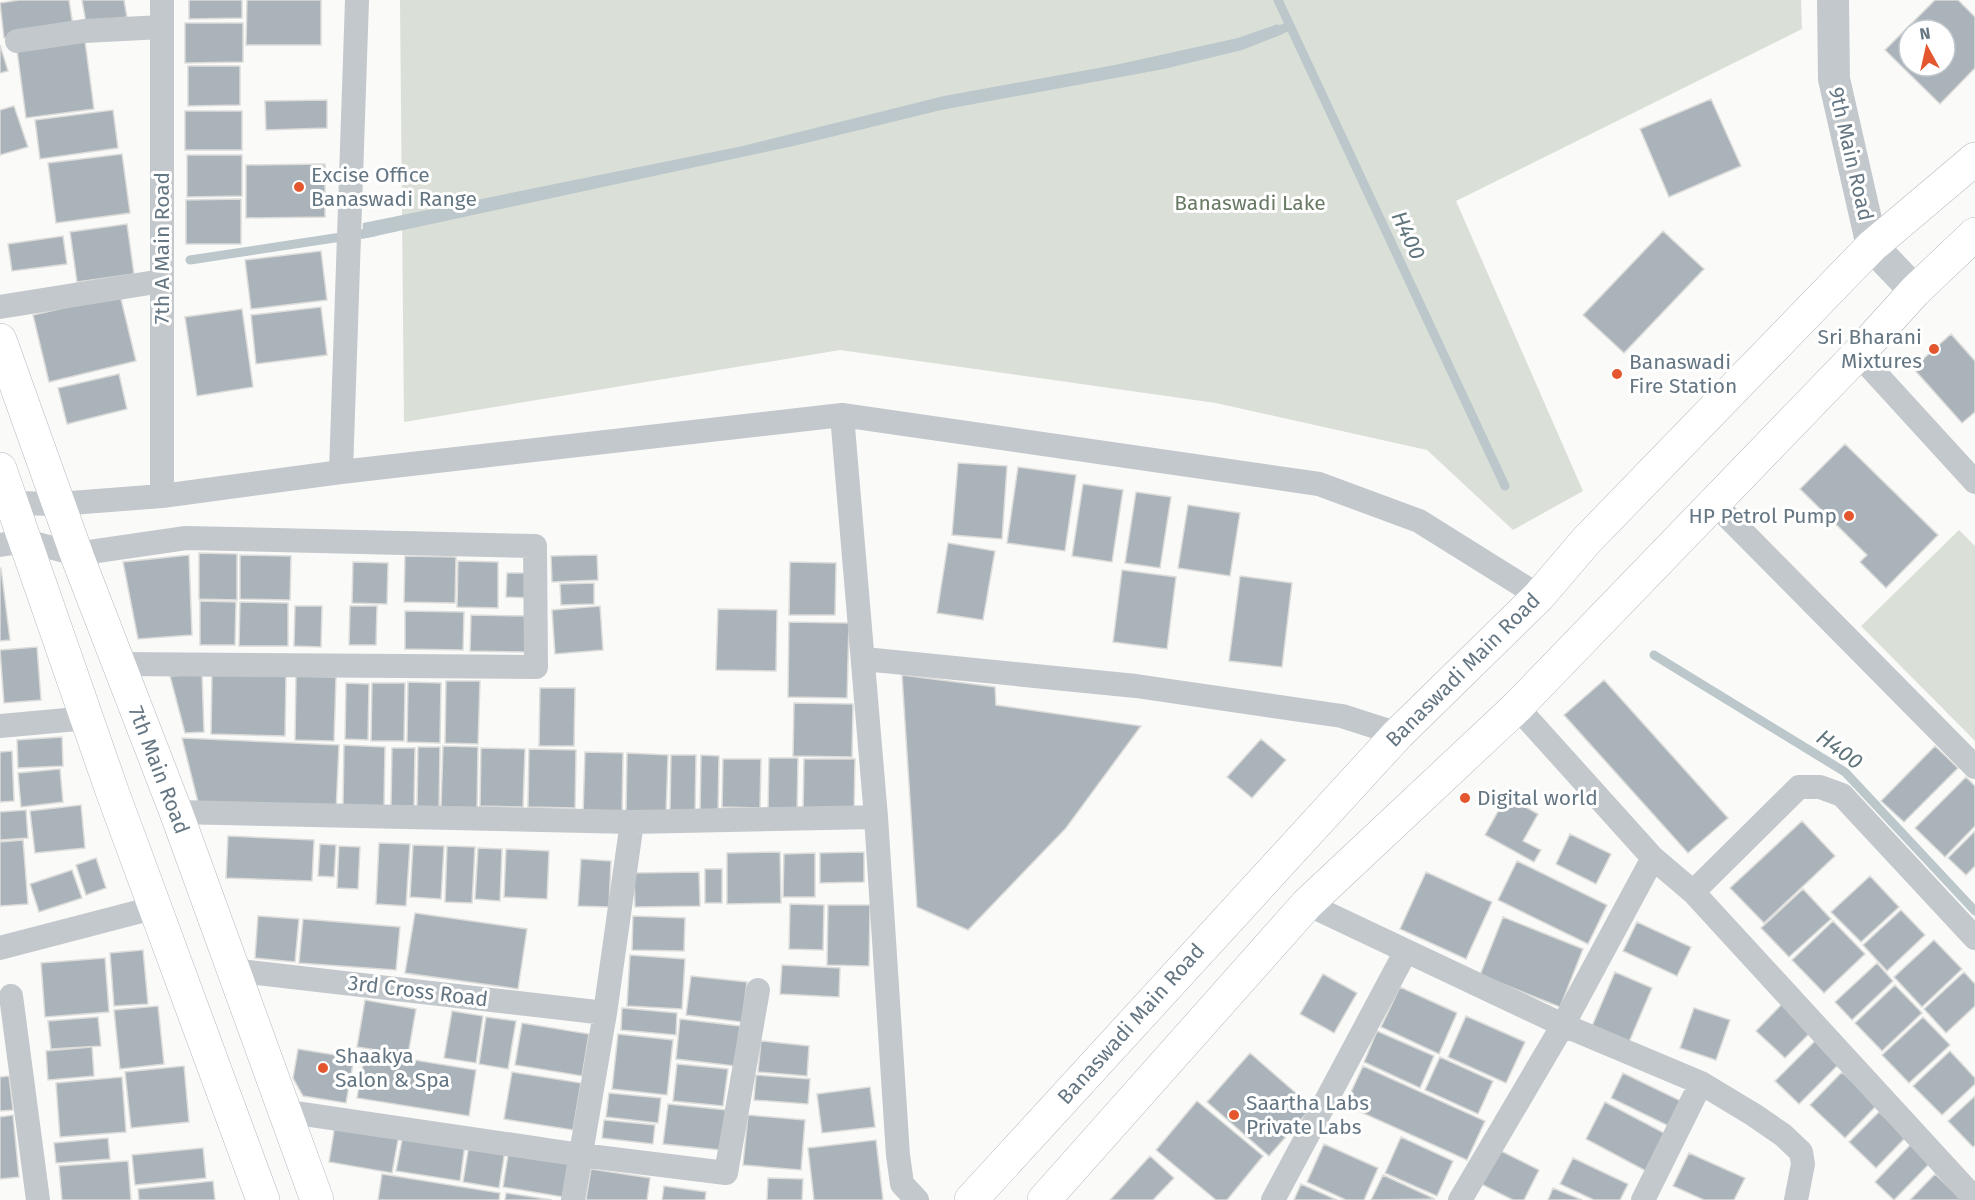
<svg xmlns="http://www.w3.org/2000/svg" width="1975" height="1200" font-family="'Fira Sans',sans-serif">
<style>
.green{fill:#dadfd7}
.water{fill:#bbc7cb}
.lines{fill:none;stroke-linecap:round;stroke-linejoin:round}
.stream{stroke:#bbc7cb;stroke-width:9}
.building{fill:#aab3b9;stroke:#dcdcda;stroke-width:1.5;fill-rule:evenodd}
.secondary-casing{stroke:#b3babf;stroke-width:34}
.primary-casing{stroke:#b5babe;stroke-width:34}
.minor{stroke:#c3c8cc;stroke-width:24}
.tertiary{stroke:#c3c8cc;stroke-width:32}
.secondary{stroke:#fff;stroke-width:33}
.primary{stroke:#fff;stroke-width:33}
.poi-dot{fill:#e4572e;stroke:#fff;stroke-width:2}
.labels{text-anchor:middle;stroke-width:6;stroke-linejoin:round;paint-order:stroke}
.street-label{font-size:21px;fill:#657683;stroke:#fff}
.poi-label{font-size:21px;fill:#657683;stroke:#fff;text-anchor:start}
.park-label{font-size:21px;fill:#687a64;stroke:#fff}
.water-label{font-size:22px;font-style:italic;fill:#60757c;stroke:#fff}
</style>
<rect width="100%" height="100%" fill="#fafaf8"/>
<path class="green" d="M400,0H1801L1802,29L1456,201L1583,491L1513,530L1427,450L1216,403L840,350L404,422Z
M1959,530L1975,546V741L1861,626Z"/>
<path class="water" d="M1278,24L1283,34L1242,50L1164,69L941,110L802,144L362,239L363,223L743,146L944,96L1115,65L1238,38Z"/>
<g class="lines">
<path class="stream" d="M1278,0L1505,486
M1269,34L1290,26
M190,260L374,232
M1654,655L1845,772L1975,911"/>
</g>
<path class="building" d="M19,0H69L73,26L4,38L0,3Z
M82,0H124L127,17L86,23Z
M189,0H242V18L189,19Z
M247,0H321V45H246Z
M1935,0H1958L1975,17V68L1940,104L1885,50ZM1909,30H1945V66H1909Z
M185,23H243V62L185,63Z
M85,41L94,109L26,118L17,50Z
M0,45L8,71L0,73Z
M188,66H240V105L188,106Z
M1711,99L1741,166L1669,197L1640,129Z
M327,100V128L266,130L265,101Z
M14,106L28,147L0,155V110Z
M113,110L118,148L40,159L35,120Z
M185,111H242V150H185Z
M122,154L130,213L56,223L48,163Z
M187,155H242V196L187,197Z
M325,164V217L246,218V165Z
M241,199V244H186V200Z
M127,224L134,274L77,282L70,232Z
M1663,231L1704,269L1624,353L1583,315Z
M63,236L67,264L12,271L8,244Z
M321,251L327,300L251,309L245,260Z
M120,295L136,361L49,382L33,315Z
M321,307L327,355L256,364L251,315Z
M242,309L253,387L197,396L185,317Z
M1951,334L1975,361V412L1962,423L1913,368Z
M119,374L127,409L67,424L58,388Z
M1845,444L1938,535L1886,588L1860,562L1867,555L1800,489Z
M958,463L1007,466L1002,539L952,535Z
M1018,467L1076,475L1065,551L1007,543Z
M1083,484L1123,490L1112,562L1072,556Z
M1136,492L1171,497L1160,568L1125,563Z
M1188,505L1240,513L1230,576L1178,568Z
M948,543L995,551L983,620L937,613Z
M199,553L237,554V600L199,599Z
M189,555L192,635L138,639L123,562Z
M240,555L291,556L290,600L240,599Z
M597,555L598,580L552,582L551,556Z
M405,556L456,557L455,603L404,602Z
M458,561L498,562V608L457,607Z
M353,562L388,563L387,604L352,603Z
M790,562L836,563L835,615H789Z
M1,568L10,640L0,641V569Z
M1122,570L1176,577L1167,649L1113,642Z
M507,573H532L531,598L506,597Z
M1240,576L1292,583L1282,667L1229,661Z
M594,583V604L561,605L560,584Z
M200,601L236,602L235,645H200Z
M240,602L288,603V646H239Z
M295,606H322L321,647L294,646Z
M350,606H377L376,645H349Z
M600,606L603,650L555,654L552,610Z
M718,609L777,610L776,671L716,670Z
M405,611L464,612L463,650L405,649Z
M471,615L528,616V652L470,651Z
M789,622L849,623L847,698L788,697Z
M37,647L41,700L4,703L0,650Z
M202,674L204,732L185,733L170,676Z
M212,674L286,676L285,736L211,734Z
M902,675L995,687L996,705L1141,726L1066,828L968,930L917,907Z
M296,676L336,677L334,741L295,740Z
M1604,680L1728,818L1688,853L1564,715Z
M446,681H480L478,744L445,743Z
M408,682L441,683L440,743L407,742Z
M346,683L369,684L368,740L345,739Z
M372,683H405L404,741H371Z
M540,688H575L574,746H539Z
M794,703L853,704L852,757L793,756Z
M62,737L63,766L18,768L17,740Z
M182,738L339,745L336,812L199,806Z
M1261,739L1286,760L1252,798L1227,777Z
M344,745L385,747L384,806L343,805Z
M443,746L478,747L477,809L441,808Z
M1935,746L1958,768L1904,822L1881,801Z
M418,747H440L439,807H417Z
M392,748H415L414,806H391Z
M481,748L525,749L523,807L480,806Z
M529,749L576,750L575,808L528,807Z
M12,751L14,801L0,802V752Z
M585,752L623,753L622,816L583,815Z
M627,753L668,755L666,814L626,813Z
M671,755H696L695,812L670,811Z
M701,755L719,756L718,814H700Z
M769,758H798L797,813L768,812Z
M723,759H761L760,808L722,807Z
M804,759H855L854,814L803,813Z
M60,769L63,802L21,807L18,773Z
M1966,777L1975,786V826L1945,857L1915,828Z
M1511,788L1525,795L1520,804L1538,814L1523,841L1541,850L1534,862L1485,835Z
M81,805L85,848L35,853L30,811Z
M26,810L28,838L0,840V812Z
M1802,821L1835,856L1764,923L1730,888Z
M1975,831V866L1966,875L1948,858Z
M1570,834L1611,854L1596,884L1556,864Z
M228,836L314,840L312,881L226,878Z
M23,840L28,904L0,906V842Z
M379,843L410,844L406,906L376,904Z
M320,844L336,845L334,877L318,876Z
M413,845L444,846L441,899L410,897Z
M339,846L360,847L358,889L337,888Z
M447,846L475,847L472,903L445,902Z
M478,848L502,849L500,901L475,899Z
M506,849L549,851L547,899L504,897Z
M780,852L781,903L727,904V853Z
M864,852V882L820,883V853Z
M815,853V897H783L784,854Z
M96,858L106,888L86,895L76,865Z
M581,859L611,861L609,907L578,906Z
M1517,861L1607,905L1588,944L1498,900Z
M705,869H722V903H705Z
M72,870L82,898L39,912L30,884Z
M699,872L700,906L635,907L634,873Z
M1426,872L1492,902L1466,959L1400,929Z
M1870,876L1899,907L1861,942L1831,912Z
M1803,889L1831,919L1789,957L1761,928Z
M790,904L824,905L823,950L789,949Z
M828,905H870L869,966L827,965Z
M1901,910L1925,935L1887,971L1863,945Z
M415,913L527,929L518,989L405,973Z
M258,916L299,919L295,962L255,958Z
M633,916L685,918L684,951L632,950Z
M1503,917L1583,949L1560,1007L1480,975Z
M303,919L400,927L396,970L299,963Z
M1833,921L1865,954L1824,993L1792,960Z
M1637,922L1691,947L1677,976L1623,951Z
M1934,940L1962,969L1922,1007L1894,977Z
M143,950L148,1004L114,1006L110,953Z
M630,955L685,959L682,1009L627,1006Z
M105,958L109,1012L45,1017L41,963Z
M1877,963L1893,981L1852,1020L1835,1002Z
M782,965L840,968L839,997L780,994Z
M1615,972L1652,988L1629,1042L1592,1026Z
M1964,972L1975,984V1006L1946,1033L1924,1009Z
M1323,974L1357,993L1334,1033L1300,1014Z
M691,976L747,982L742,1022L686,1015Z
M1895,985L1922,1013L1882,1051L1855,1023Z
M1400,987L1457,1013L1439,1054L1381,1027Z
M365,1000L416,1009L408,1055L357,1047Z
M1785,1001L1814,1029L1785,1058L1756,1031Z
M158,1006L164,1064L120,1069L114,1010Z
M622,1008L677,1013L676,1035L621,1030Z
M1694,1008L1730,1020L1716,1060L1680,1048Z
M452,1011L483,1016L476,1063L444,1058Z
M1466,1016L1525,1042L1506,1083L1448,1057Z
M98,1017L101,1046L51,1049L48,1021Z
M486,1017L516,1021L508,1069L479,1064Z
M1923,1017L1950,1045L1909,1083L1882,1055Z
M680,1019L740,1026L735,1066L676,1059Z
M522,1023L589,1034L582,1076L515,1065Z
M1377,1031L1434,1056L1420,1088L1364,1062Z
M618,1034L673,1040L667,1095L612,1089Z
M1820,1036L1844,1059L1799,1104L1775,1081Z
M761,1041L809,1046L807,1076L758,1072Z
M92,1047L94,1076L48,1080L46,1051Z
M298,1049L354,1058L346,1103L303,1096L293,1078Z
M1950,1051L1975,1078V1084L1942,1115L1913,1086Z
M365,1052L476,1070L469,1116L357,1098Z
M1250,1053L1312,1107L1269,1156L1207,1102Z
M1440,1057L1493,1081L1478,1114L1425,1090Z
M677,1064L728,1069L723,1106L673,1101Z
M184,1066L189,1122L131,1128L125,1072Z
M1363,1066L1485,1121L1467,1160L1345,1105Z
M512,1072L581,1083L573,1130L504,1119Z
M1842,1072L1877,1105L1845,1138L1810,1105Z
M1623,1073L1685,1103L1673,1128L1611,1098Z
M756,1075L810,1079L808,1104L754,1100Z
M9,1076L13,1110L0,1111V1077Z
M122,1077L126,1132L60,1137L56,1083Z
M870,1087L875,1127L822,1133L817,1094Z
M609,1093L661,1098L658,1123L606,1117Z
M1975,1096V1145L1973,1147L1948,1121Z
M1197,1101L1263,1156L1227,1200H1216L1156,1150Z
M1605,1102L1666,1134L1646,1171L1586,1139Z
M668,1104L726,1110L721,1150L663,1144Z
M1879,1112L1906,1137L1876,1168L1849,1142Z
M13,1115L19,1177L0,1179V1117Z
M748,1115L805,1120L801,1170L743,1165Z
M604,1120L655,1125L653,1144L602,1138Z
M335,1125L399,1135L392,1173L329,1162Z
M403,1135L465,1145L460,1181L396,1171Z
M1401,1137L1453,1161L1437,1196L1385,1173Z
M108,1138L110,1159L56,1163L54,1143Z
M876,1140L883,1200H814L808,1148Z
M1914,1141L1933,1160L1894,1200L1875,1182Z
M1324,1144L1378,1168L1364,1200H1346L1307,1182Z
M469,1145L505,1151L499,1188L463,1182Z
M203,1148L206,1178L135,1185L132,1155Z
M509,1149L569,1159L563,1197L503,1187Z
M1499,1150L1539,1170L1524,1200H1513L1481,1184Z
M1689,1153L1745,1178L1734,1200H1704L1673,1186Z
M1150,1156L1174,1178L1153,1200H1110Z
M1573,1158L1628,1184L1620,1200H1594L1560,1184Z
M128,1161L131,1200H62L59,1166Z
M591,1169L650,1178L647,1200H586Z
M382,1174L500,1193L499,1200H378Z
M1935,1174L1961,1199L1960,1200H1910Z
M1383,1175L1435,1199L1371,1200Z
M768,1178L803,1179L802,1200H767Z
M213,1181L215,1200H139L138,1189Z
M1301,1184L1337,1200H1294Z
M664,1186L706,1192L705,1200H662Z
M1553,1188L1582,1200H1548Z
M506,1193L552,1200H505Z"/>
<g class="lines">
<defs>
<path id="secondary" d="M0,340L79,561L176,812L317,1200
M0,469L112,791L263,1200"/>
<path id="primary" d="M971,1200L1398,734L1539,596L1586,541L1872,246L1975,159
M1044,1200L1307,904L1517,707L1858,354L1915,291L1975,234"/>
</defs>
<use href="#secondary" class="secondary-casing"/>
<use href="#primary" class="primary-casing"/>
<path class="minor" d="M17,41L84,31L162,27
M0,307L162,281
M1858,354L1975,482
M842,415L876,817L898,1155L902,1184L917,1200
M341,472L357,0
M162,496V0
M1713,502L1975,767
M12,503L58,504L162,496L341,472L842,415L1319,484L1419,521L1539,596
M0,545L26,541L76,554L186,538L535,546L536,667L117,664
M864,659L1136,686L1342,716L1398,734
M1517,707L1653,858L1693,892L1975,1199
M0,726L88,718
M176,812L632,822L876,817
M1693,892L1799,787H1820L1842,795L1975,938
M1307,904L1563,1025L1701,1083L1754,1115L1783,1135L1801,1152L1803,1164L1796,1200
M0,948L157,907
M231,970L605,1013
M11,996L38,1200
M283,1111L581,1155L726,1173L758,990
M573,1200L605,1013L632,822
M1273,1200L1406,951
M1460,1200L1563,1025L1653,858
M1643,1200L1701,1083"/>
<path class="tertiary" d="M1833,0L1834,79L1872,246L1915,291"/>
<use href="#secondary" class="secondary"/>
<use href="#primary" class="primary"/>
</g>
<g class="poi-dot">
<circle cx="299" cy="187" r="6"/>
<circle cx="1934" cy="349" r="6"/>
<circle cx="1617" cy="374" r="6"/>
<circle cx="1849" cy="516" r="6"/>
<circle cx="1465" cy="798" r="6"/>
<circle cx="323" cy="1068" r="6"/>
<circle cx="1234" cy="1115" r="6"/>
</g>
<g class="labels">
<g class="street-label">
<text transform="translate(1851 154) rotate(77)" y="7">9th Main Road</text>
<text transform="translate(162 248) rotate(-90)" y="7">7th A Main Road</text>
<text transform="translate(1463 670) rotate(-45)" y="7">Banaswadi Main Road</text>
<text transform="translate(159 770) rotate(69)" y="7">7th Main Road</text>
<text transform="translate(418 991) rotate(7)" y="7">3rd Cross Road</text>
<text transform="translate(1131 1024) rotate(-48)" y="7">Banaswadi Main Road</text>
</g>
<g class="poi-label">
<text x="311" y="182">Excise Office<tspan x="311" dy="24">Banaswadi Range</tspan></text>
<text x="1922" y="344" text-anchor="end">Sri Bharani<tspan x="1922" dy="24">Mixtures</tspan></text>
<text x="1629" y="369">Banaswadi<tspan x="1629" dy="24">Fire Station</tspan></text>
<text x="1837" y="523" text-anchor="end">HP Petrol Pump</text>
<text x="1477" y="805">Digital world</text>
<text x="335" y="1063">Shaakya<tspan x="335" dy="24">Salon &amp; Spa</tspan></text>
<text x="1246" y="1110">Saartha Labs<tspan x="1246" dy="24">Private Labs</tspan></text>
</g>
<g class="park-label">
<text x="1250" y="210">Banaswadi Lake</text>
</g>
<g class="water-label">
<text transform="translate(1409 235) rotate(65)" y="8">H400</text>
<text transform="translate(1840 749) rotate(36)" y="8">H400</text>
</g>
</g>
<g transform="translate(1927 48) rotate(352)"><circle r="28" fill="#ffffff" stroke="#c1c8cd" stroke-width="1.5"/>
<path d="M0-4.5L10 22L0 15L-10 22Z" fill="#e4572e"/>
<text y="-9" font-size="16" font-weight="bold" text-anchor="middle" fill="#657683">N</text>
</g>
</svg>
